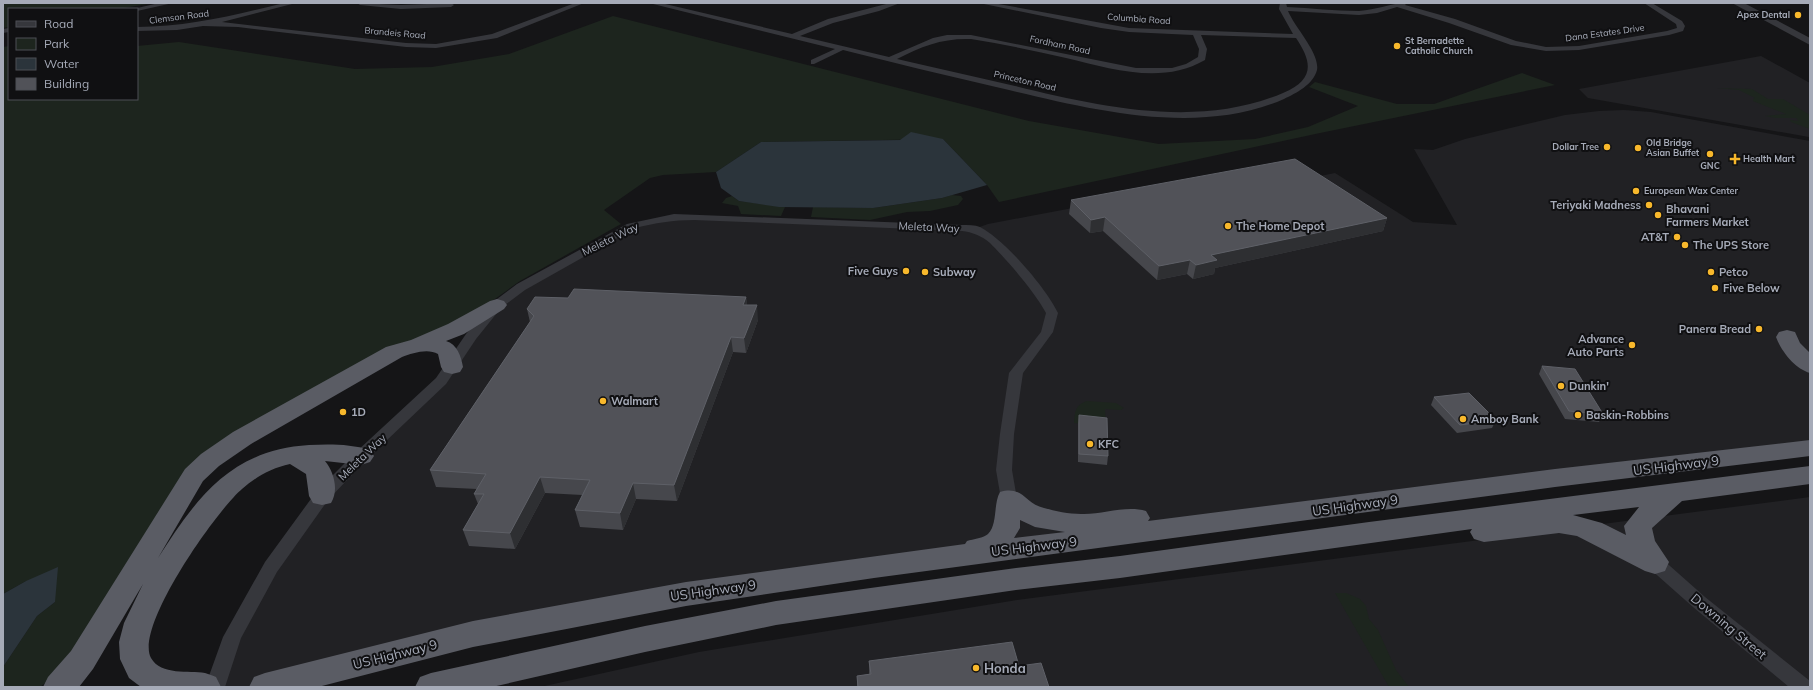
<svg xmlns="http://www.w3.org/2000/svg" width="1813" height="690" font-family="Mulish,sans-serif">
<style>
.built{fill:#212124}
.green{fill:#1d251e}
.water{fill:#2b343b}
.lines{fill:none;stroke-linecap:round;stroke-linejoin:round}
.minor{fill:#36373c;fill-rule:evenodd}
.tertiary{fill:#36373c;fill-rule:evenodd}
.trunk{fill:#5a5c64;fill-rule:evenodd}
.wall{fill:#46474c}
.shaded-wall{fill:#2e2f32}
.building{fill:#515258;stroke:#5e6067}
.poi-dot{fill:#f8b82c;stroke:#101012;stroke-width:1.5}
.labels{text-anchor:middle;stroke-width:4;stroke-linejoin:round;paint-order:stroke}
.far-poi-label{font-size:9px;font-weight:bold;fill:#a6abb8;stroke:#101012;text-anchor:start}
.far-street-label{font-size:9px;fill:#a6abb8;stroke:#101012}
.poi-label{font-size:11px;font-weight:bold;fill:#a6abb8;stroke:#101012;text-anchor:start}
.street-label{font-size:11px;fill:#a6abb8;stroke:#101012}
.near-street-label{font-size:13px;fill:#a6abb8;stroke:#101012}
.near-poi-label{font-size:13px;font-weight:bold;fill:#a6abb8;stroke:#101012;text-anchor:start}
</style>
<rect width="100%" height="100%" fill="#151517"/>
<path class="built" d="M1761,56L1810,83L1809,137L1588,98L1579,89Z
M1624,110L1651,112L1810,141V448L874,567L265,687H215L222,664L322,496L441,381L497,305L631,226L674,217L974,229L988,224L1284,168L1320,176L1335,173L1413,222L1457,225L1414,149L1433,150L1465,139L1565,115L1599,111Z
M1810,497V687H540L699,652L1017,600Z"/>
<path class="green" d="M3,3H153L118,9H9V27L3,28Z
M613,16L1029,121L1159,144L1255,139L1308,127L1358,106L1309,87L1315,82L1397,104H1434L1522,73L1555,85L1320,133L999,202L987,185L943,139L761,142L716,172L663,175L650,178L604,210L621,224L520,281L453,329L206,453L64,669L40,687H3V667L37,616L55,602L26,581L3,594V47L9,46V99H137V46L179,42L355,69L432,67L509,54Z
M1717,88L1752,89L1768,99H1783L1810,115V129L1791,122L1790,120L1799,121L1796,118H1776L1765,116L1786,114L1753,101V99L1755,98L1739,90Z
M952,195L961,196L963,199L958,205L930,211L907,212L870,220L811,217L813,207L873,208L942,198Z
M732,196L739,201L785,207L781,216L741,214L738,206L722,203L726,198Z
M1087,401L1116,403L1124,408L1121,410L1105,409L1106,426L1074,423C1075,412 1075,405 1087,401Z
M1335,593H1346L1360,599L1366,606L1369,619L1378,630L1396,670L1409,687H1389Z"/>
<path class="water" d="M911,132L943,139L987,185L942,198L873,208L779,207L739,201L721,188L716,172L761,142L900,140Z
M58,567L55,602L37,616L3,667V594L26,581Z"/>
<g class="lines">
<path class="minor" d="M159,3H173L137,11V9H133Z
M284,3H296L222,22L406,43L436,44L492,34L575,3H584L497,38L436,48L406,47L238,27L203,26L177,30L137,31V27C188,27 235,15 284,3Z
M357,3L401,5L451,3L454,5L451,7L401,9L360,5Z
M649,3H661L792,34L828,19L890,3H900L879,11L833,23L800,36L889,57L933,38L947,35H971L1136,68H1172L1186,64L1198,57L1199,49L1193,35L1129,32L1101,28L979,3H993L1129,28L1293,34L1279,9L1280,3H1286L1287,7C1311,8 1335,11 1359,11C1376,10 1391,3 1407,3L1405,5L1455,19L1516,41L1546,47L1579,46L1667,31L1677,28L1676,24L1644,3H1652L1682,21L1685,26L1683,31L1669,35L1579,50L1546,51L1511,45L1449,23L1397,7L1377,13L1359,15L1288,11C1295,28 1320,53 1317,70C1313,85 1296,93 1284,99C1195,138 1086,108 996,87C945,75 894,63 843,50L814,64H811V60L835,49ZM1201,35L1296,38C1313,63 1314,80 1283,93C1199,129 1101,107 1015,86C976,77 936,68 897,59C922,46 943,38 971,39C1003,44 1035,51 1066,58C1112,69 1162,85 1205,60L1207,49Z
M9,28V32L3,33V29Z
M674,214L962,225C968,225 975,225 980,227C1005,240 1046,288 1058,313L1053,332L1023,373L1014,434L1012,470L1017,499L1015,503L1009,505L1003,503L1001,499L996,470L1000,434L1009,373L1041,332L1046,313C1035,292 1007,260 990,243C982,236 972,232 962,231L694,220C673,220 655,223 635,228L525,290L501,308L476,339L446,384L366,460L328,500L277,572L241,638L225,687H205L223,637L265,562L316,492L356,452L436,378L466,334L493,302L517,284L627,224Z
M1655,557L1661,558L1705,597L1810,681V687H1789L1693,607L1649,568L1647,563L1649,558Z"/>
<path class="tertiary" d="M1732,3H1744L1810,38V45Z"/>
<path class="trunk" d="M497,299L504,301L507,305L504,309L464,334L446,341C457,344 461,356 463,367L460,372L452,374L444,372L441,367L438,354C428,348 412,353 402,357L251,444L219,466L203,481L158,558C197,497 231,450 309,445C330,444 351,444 370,450L374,456L370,462L361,465L325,461C334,472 339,490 331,503L322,505L313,503L309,496L306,474L290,464C271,468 256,477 242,489C217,510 134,627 151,658C161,676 189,670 205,673C209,674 213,676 216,677L221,687H141L129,678L120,659L119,642L124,623L143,584L93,669L79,687H43L48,677L71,651L185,469L201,454L233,432L386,347L411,340L448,324L490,301Z
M1787,330L1795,332L1800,343L1810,353V373C1795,369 1781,351 1776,337L1779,332Z
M1810,440V456L1555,487L874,578L686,606L473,647L318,687H249L254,677L265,673L473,621L686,582L965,544L967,541C973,539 984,538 988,534C998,524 993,504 1000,492C1023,485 1025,504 1044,508C1055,511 1069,514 1081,514C1102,515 1125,505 1146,511L1150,518L1148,521L1555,469ZM1020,520L1035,527L1065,532L1014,538L1020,528Z
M1810,466V484L1682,501L1652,528L1655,541L1669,562L1665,571L1655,574L1645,571L1577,536L1559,533L1484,542L1474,539L1470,532L1472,529L1120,578L1016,590L776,625L645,652L492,687H415L420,677L431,673L645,626L776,601L1016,568L1120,556L1369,522ZM1639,507L1624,526L1626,535L1602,523L1573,515Z"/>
</g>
<path class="wall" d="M1071,200L1387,218L1383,231L1215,268L1214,274L1193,279L1187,274L1157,280L1103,231L1090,233L1069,214Z
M746,297L747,305L758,320L746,353L733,352L677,501L636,499L623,530L580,527L575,510L582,495L545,493L515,549L469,546L463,530L478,504L474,494L477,489L436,487L430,470L530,322L527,309L568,298Z
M1542,366L1603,414L1599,422L1565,419L1539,374Z
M1434,397L1496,420L1492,428L1457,433L1431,405Z
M1079,415L1108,456L1107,465L1078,462V423Z
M869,661L1019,666L1049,687H857V676L869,674Z"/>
<path class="shaded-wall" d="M1105,217L1103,231L1090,233L1091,220Z
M1387,218L1383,231L1215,268L1214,274L1193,279L1196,265L1211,255Z
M1190,260L1187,274L1157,280L1159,266Z
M746,297L748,312L743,305Z
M757,305L758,320L746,353L744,338Z
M731,337L733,352L677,501L674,485Z
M540,477L545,493L515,549L510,533Z
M633,483L636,499L623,530L620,513Z"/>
<path class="building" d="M1295,159L1387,218L1211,255L1217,260L1196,265L1190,260L1159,266L1105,217L1091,220L1071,200Z
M574,289L746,297L743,305H757L744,338L731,337L674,485L633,483L620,513L575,510L590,480L540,477L510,533L463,530L484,494H474L486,474L430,470L534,316L527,309L535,297L568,298Z
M1542,366L1575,369L1603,414L1569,411Z
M1469,393L1496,420L1460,425L1434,397Z
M1079,415L1107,418L1108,456L1079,454Z
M1012,642L1019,666L1041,663L1049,687H858L857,676L871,674L869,661Z"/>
<g class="poi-dot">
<circle cx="1798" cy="15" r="4"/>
<circle cx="1397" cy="46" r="4"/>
<circle cx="1607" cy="147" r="4"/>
<circle cx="1638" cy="148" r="4"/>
<circle cx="1710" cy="154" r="4"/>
<path d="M1733 153h4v4h4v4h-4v4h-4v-4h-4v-4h4z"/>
<circle cx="1636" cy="191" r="4"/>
<circle cx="1649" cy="205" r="4"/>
<circle cx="1658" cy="215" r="4"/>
<circle cx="1228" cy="226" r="4"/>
<circle cx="1677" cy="237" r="4"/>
<circle cx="1685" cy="245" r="4"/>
<circle cx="906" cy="271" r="4"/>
<circle cx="925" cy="272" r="4"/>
<circle cx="1711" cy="272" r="4"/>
<circle cx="1715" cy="288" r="4"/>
<circle cx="1759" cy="329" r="4"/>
<circle cx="1632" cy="345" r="4"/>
<circle cx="1561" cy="386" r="4"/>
<circle cx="603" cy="401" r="4"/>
<circle cx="343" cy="412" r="4"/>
<circle cx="1578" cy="415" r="4"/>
<circle cx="1463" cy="419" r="4"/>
<circle cx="1090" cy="444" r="4"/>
<circle cx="976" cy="668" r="4"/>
</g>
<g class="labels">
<g class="far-poi-label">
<text x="1790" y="18" text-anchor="end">Apex Dental</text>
<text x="1405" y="44">St Bernadette<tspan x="1405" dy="10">Catholic Church</tspan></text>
<text x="1646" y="146">Old Bridge<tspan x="1646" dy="10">Asian Buffet</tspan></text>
<text x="1599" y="150" text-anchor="end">Dollar Tree</text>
<text x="1743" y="162">Health Mart</text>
<text x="1710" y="169" text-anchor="middle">GNC</text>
<text x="1644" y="194">European Wax Center</text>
</g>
<g class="far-street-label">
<text transform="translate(179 17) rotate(-7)" y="3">Clemson Road</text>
<text transform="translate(1139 19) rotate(4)" y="3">Columbia Road</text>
<text transform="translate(395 33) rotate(5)" y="3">Brandeis Road</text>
<text transform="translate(1605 33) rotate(-8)" y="3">Dana Estates Drive</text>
<text transform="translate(1060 45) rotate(12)" y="3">Fordham Road</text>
<text transform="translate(1025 81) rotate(13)" y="3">Princeton Road</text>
</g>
<g class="poi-label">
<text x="1641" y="209" text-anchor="end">Teriyaki Madness</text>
<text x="1666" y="213">Bhavani<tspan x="1666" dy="13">Farmers Market</tspan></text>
<text x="1236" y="230">The Home Depot</text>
<text x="1669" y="241" text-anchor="end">AT&amp;T</text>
<text x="1693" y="249">The UPS Store</text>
<text x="898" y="275" text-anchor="end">Five Guys</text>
<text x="933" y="276">Subway</text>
<text x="1719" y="276">Petco</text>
<text x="1723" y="292">Five Below</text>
<text x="1751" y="333" text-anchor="end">Panera Bread</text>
<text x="1624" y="343" text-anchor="end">Advance<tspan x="1624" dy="13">Auto Parts</tspan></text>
<text x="1569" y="390">Dunkin'</text>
<text x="611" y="405">Walmart</text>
<text x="351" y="416">1D</text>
<text x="1586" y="419">Baskin-Robbins</text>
<text x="1471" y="423">Amboy Bank</text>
<text x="1098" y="448">KFC</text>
</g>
<g class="street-label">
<text transform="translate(929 227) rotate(3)" y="4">Meleta Way</text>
<text transform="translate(610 239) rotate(-26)" y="4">Meleta Way</text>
<text transform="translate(362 457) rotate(-44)" y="4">Meleta Way</text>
</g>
<g class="near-street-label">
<text transform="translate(1676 465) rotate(-7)" y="5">US Highway 9</text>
<text transform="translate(1355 505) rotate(-8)" y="5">US Highway 9</text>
<text transform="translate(1034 546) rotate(-7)" y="5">US Highway 9</text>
<text transform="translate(713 590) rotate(-8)" y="5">US Highway 9</text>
<text transform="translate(1729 626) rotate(40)" y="5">Downing Street</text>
<text transform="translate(395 654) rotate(-14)" y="5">US Highway 9</text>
</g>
<g class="near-poi-label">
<text x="984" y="673">Honda</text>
</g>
</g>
<rect width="1813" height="690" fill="none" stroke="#a6abb8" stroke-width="8"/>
<rect x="8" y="8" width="130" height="92" fill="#101012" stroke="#4c4e54"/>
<rect x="16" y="21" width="20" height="6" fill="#36373c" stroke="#4c4e54"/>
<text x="44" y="28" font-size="12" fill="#a6abb8">Road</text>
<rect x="16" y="38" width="20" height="12" fill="#1d251e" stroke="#4c4e54"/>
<text x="44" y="48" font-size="12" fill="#a6abb8">Park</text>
<rect x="16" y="58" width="20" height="12" fill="#2b343b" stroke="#4c4e54"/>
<text x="44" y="68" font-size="12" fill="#a6abb8">Water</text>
<rect x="16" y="78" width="20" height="12" fill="#515258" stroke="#4c4e54"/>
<text x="44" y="88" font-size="12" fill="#a6abb8">Building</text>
</svg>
